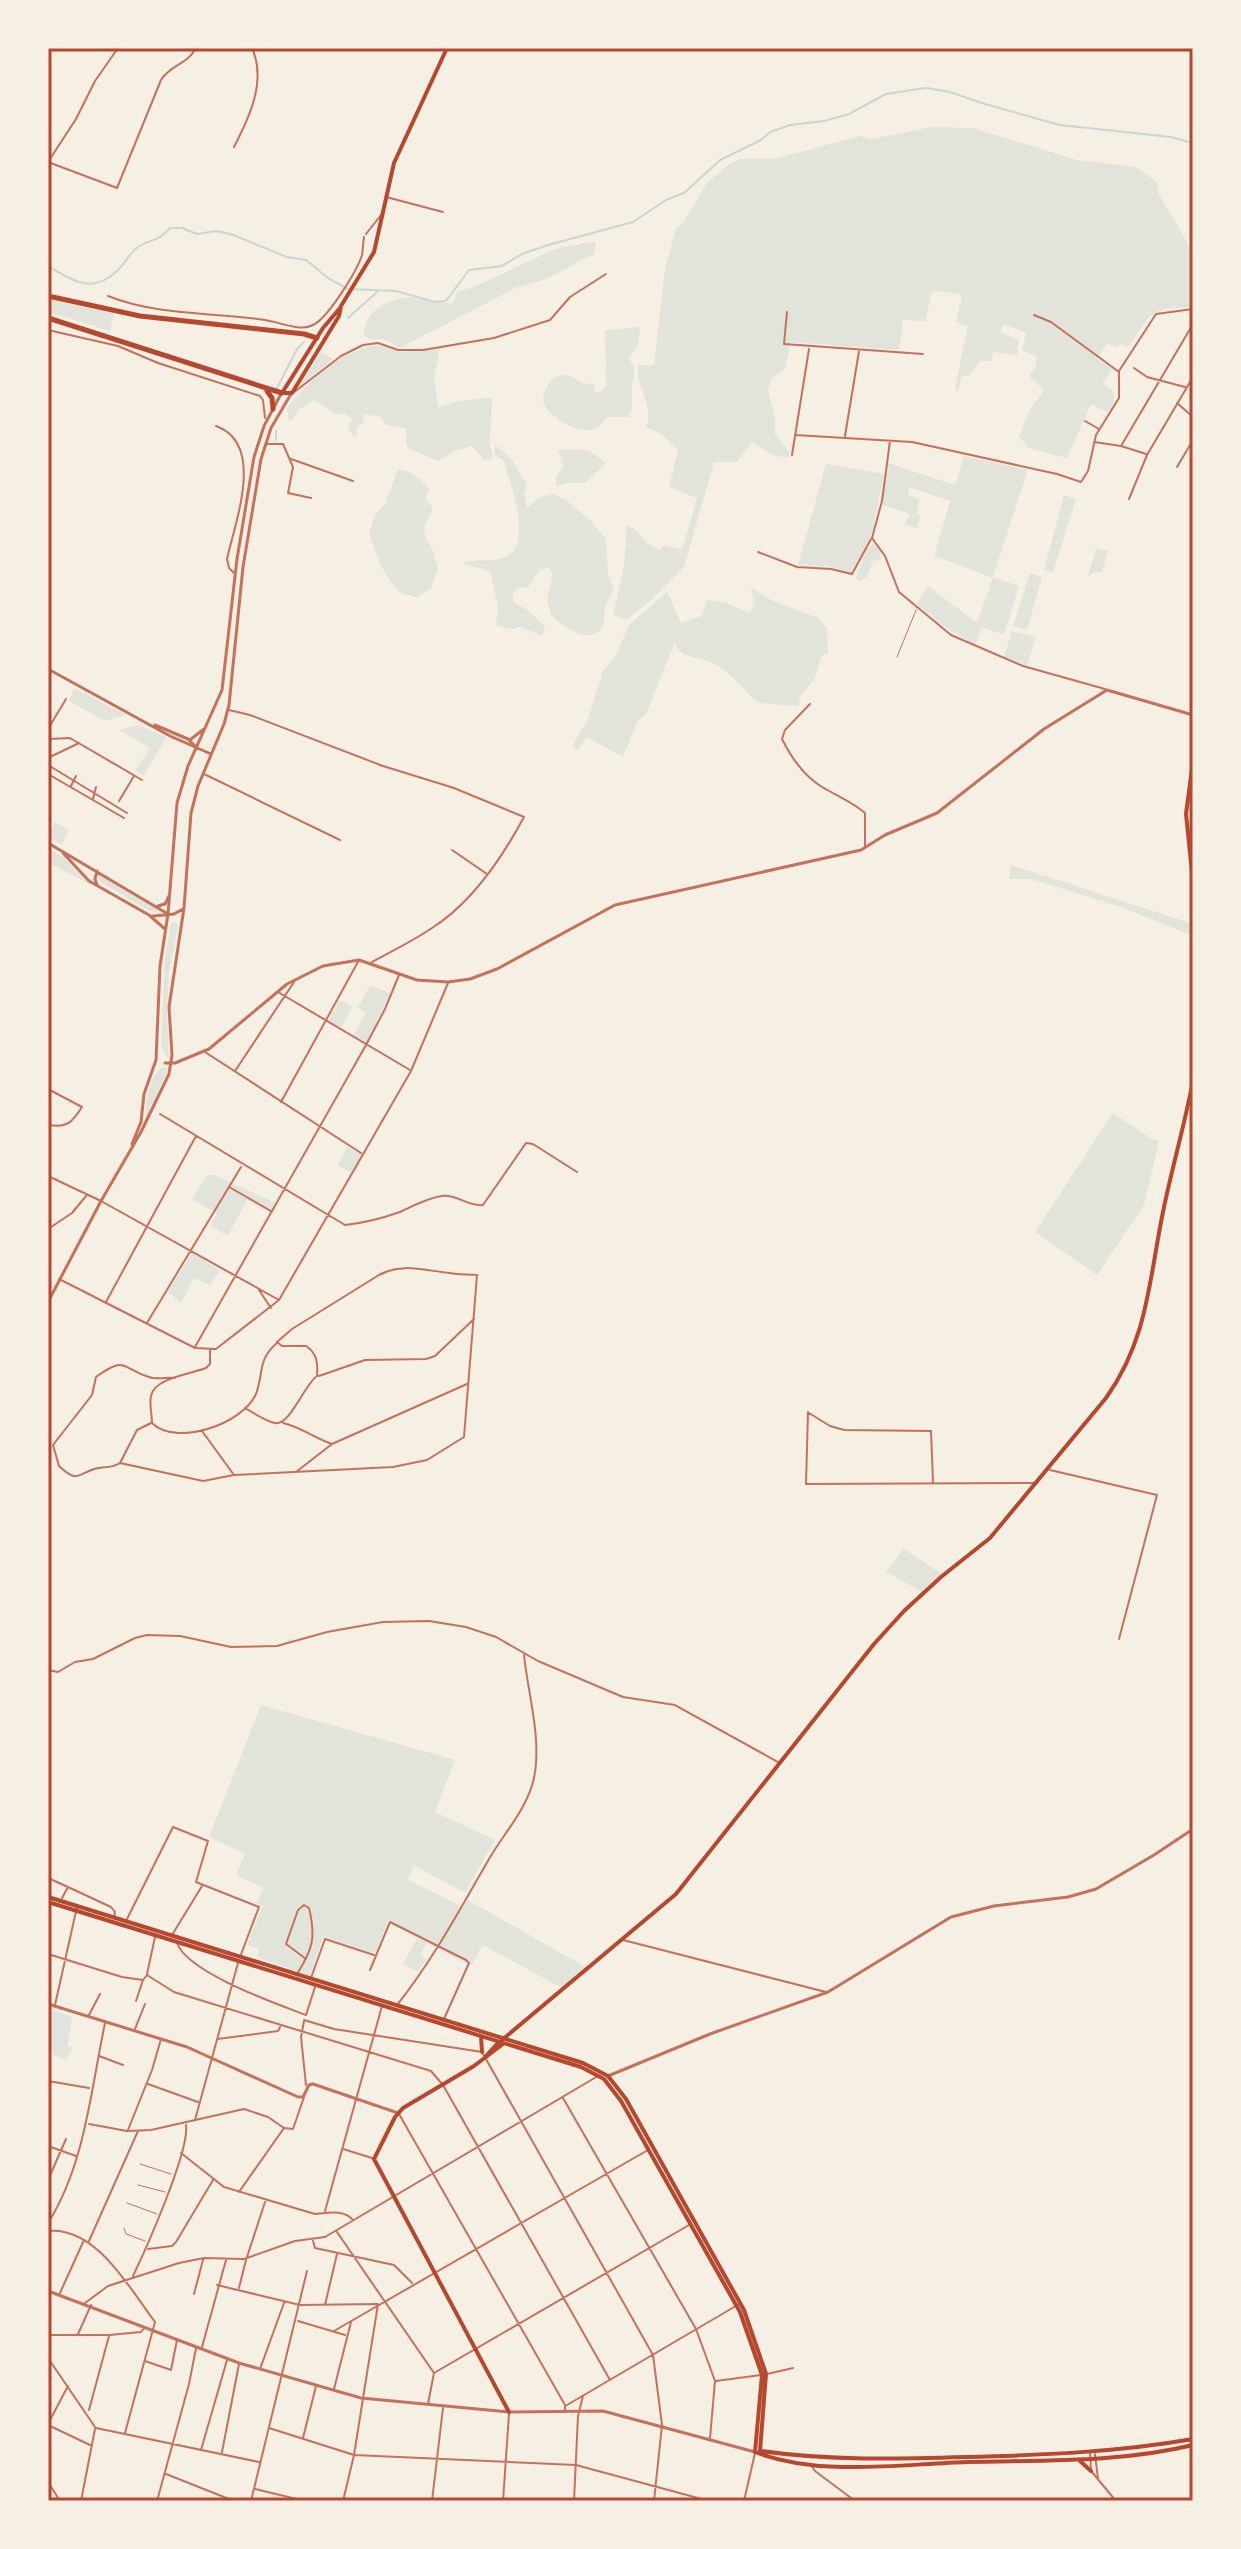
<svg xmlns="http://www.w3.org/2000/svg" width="1241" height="2549" font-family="'Nunito Sans',sans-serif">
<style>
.green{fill:#e2e4dc}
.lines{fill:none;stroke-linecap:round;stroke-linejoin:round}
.stream{stroke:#c9d6d2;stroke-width:2}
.service{stroke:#c5725c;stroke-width:1}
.pedestrian{stroke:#c5725c;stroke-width:2}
.minor{stroke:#c5725c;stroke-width:2}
.tertiary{stroke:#c5725c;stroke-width:3}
.secondary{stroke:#b5482f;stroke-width:4}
.motorway{stroke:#b5482f;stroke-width:5}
.neatline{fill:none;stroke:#b5482f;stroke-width:3}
</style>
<rect width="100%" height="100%" fill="#f6efe4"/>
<path class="green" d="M931,127L973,128L1077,160L1137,167L1157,182L1159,195L1193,252V307C1146,309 1154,311 1128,348L1120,344L1117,347L1107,344L1097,359L1112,369L1103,384L1113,390L1114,400L1108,412L1091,404L1067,458L1028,448L1019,436L1028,413L1044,390L1029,376L1036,365V356L1022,350L1026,333L1003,324L1001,333L1019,339L1017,355L993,352L992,361H980L969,375L961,377L958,393L955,388L968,326L956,322L962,295L940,291L932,292L925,321L903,320L899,350L791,342L785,369L771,379L768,391L775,418V434L789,452V458L772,455L752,442L737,462H714L684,567L650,601L626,620L613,615L624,566L627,525C645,533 640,543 661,550L663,545L682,550L697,498L669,487L678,450L661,434L646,427C655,405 635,388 638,365H654L665,269L676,229L683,223L706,184L729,164L740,159L778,158L860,136L872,139Z
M596,241L594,255C580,259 572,266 560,272C546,280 532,284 517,287L400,348L383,339H369L364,335C364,314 382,302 402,298C416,295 436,305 453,303L457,292L476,286L555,249Z
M48,299L114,314L110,331L48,312Z
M641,327L638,344L629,358L634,367V381L632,382V409L629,417H607C605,420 601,425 598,427C582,438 548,418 543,401C544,389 552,373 567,375C573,376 578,381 584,384L594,383L595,392H600L606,386L605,330Z
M376,345L401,352L440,348L434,377L438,407L459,401L492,397L490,445L493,459L484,460L472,446L454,451L438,461L410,449L406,445V428L386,425L381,417L363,414L364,422L357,427V437H354L348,428L352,420L346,414H335L314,400L298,410L292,421H289L287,408C307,382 342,350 376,345Z
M321,352L333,359L298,388Z
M494,444L511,458L527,485L524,494L527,508L539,498L553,494L566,500L591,521L606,539L608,573L614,589C611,595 607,601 605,608C604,614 605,622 602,627C589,647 563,626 551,615L547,599L553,573L548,567L540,570L528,587L518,588L513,593V602L529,611L545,627L542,636L521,627L510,629L496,625L498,608L491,574L483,569L463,564L466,561C478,560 494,562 505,557C534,545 510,483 504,461L495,455Z
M574,449L589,451L606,463L585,483H566L556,487V476L563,467L558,450Z
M964,456L1028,470L993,577L1019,586L1004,635L982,627L975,644L949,630L917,604L928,586L977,623L993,578L934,556L950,501L909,487L908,495L919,499L917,513L921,516L917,528L904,525L910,514L882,505L888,463L955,485Z
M826,464L884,474L871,537L851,573L833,567L798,565Z
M398,469C413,471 419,478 429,489L425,498L433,509L425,525L424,534L433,551L438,569L431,589L417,597L402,594L390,581L381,566L369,534L375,514L385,504Z
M1064,495L1076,499L1053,573L1044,570Z
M874,543L880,550L881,559L873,561L867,577L860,581L856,578L866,550Z
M1096,548L1108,551L1102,572H1094L1088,577Z
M1030,573L1042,577L1027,630L1013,626Z
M751,587L771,600L818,618L827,628L828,654L822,655L814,680L801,695L798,706L758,703C744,690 732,674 715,664C700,656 680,660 675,642L646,714L638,720L623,757L587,737L578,750L572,746L588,719L603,671L615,657L629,625L667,592L681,623L701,616L707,600L725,602L750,613L754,601Z
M1012,631L1036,637L1027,665L1004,657Z
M74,689H76L126,715L104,721L69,701Z
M139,725L166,737L144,776L135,771L150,748L119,730Z
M54,822L69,830L62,845L48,837Z
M48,848L64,858L91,885L48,862Z
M1011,865L1193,924V936L1121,907L1031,879H1009Z
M99,875L157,909L160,913L148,910L100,882L97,878Z
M176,922L178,926L169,973L167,1013L169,1059L163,1051L161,1044L165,958L171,923Z
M370,985L390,993L376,1022L379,1024L368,1044L353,1036L366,1013L358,1008Z
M340,1000L352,1007L341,1028L328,1021Z
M163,1067L168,1069L145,1120C146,1102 147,1078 163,1067Z
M1113,1113L1152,1139L1159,1141L1144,1205L1097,1275L1035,1232Z
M347,1147L364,1156L354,1174L338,1166Z
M207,1175H214L278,1204L273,1214L247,1200L228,1236L210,1226L217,1214L192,1199Z
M193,1251L208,1259L206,1262L220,1270L210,1286L194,1278L181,1303L168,1292Z
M904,1549L942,1574L921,1591L886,1572Z
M261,1705L455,1760L435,1812L495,1840L465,1893L414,1865L408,1880L463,1907L468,1900L587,1968L562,1988L483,1945L471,1966L427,1943L420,1955L426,1960L418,1972L403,1964L417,1938L391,1924L388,1920L376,1953L323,1937L310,1976L257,1957L259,1949L247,1945L262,1907L257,1904L263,1888L236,1875L245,1854L209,1837Z
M48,2009L72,2016L68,2043L69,2047H73L66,2060L48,2053Z"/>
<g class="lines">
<path class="stream" d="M48,266C72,280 92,295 117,271C125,264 129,253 138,247C152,238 157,243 170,228H182L197,234L217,231L233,235L287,257L306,260L328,278L348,289L396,291L435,302L446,301L469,270L502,266L522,254L548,245L633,222L666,200L684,193L720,160L761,140L770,132L790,125L824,121L849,114L886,94L911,90L927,88L950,92L985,104L1060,125L1171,137L1193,143
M348,318L377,292
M277,388L297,349L304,342
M276,431V440"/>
<path class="service" d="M897,657L916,610
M140,2164L171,2174
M138,2185L165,2192
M127,2203L157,2214
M124,2228L126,2234L145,2241"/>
<path class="pedestrian" d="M48,729L66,699
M48,739L70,738L142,780
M48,758L79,743
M48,765L127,813
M48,774L124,818
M71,786L76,776
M93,799L96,787
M119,801L134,776
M229,1187L271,1211
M239,2288L246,2260
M145,2361L171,2370L177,2340"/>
<path class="minor" d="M118,48L95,81L76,119L48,162L117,188L161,80C170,65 188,64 196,48
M234,147C249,118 267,81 252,48
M386,197L443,212
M366,234L381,215
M108,296C158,316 213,312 265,320C280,322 300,332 313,325C328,318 357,271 362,255C363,249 363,243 364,237
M787,312L784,344L923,354
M48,330L118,346L158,363L260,396L263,400L265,418
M1134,368L1147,377L1185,387
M1119,371L1156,314L1193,309
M293,393L341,356L363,345L378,343L398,350H423L494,338L550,320L570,297L606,274
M1177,403L1193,417
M1085,421L1099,429
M216,426C266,444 235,522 227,559L229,568L234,573
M795,435L912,442L1057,474L1081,482L1088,471L1096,435L1119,398V372L1051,322L1034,315
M845,436L859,351
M890,441L882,501L872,538L885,556L899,592L951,635L1023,666L1105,689
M1094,442L1121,446L1146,454
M267,444H283L293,467L288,493L311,498
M1121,446L1193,324
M792,455L809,349
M291,459L353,481
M1177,467L1193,440
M1129,499L1147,455L1193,377
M758,552L797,567L831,569L852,574L871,539
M810,704L785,730L782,739C791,757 804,776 822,787C837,796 852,802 865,813V847
M229,710L250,715L383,766L454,788L524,817C502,858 473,902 432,928C413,941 392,951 372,962
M204,774L340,840
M452,850L487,874
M278,992L410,1070
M205,1052L361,1153
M235,1071L296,979
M48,1089L82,1107C73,1121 68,1128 50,1125L48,1129
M281,1102L359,960
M160,1114L345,1225C364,1223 383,1218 400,1212C413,1206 427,1198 442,1196C457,1194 469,1207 483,1205L526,1143L533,1144L577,1172
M48,1176L101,1201L279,1300
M48,1229L72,1213L86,1196
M59,1279L195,1348L216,1349L279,1300L411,1071L448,983
M259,1290L271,1308
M106,1302L196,1136
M147,1323L241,1167
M195,1347L366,1045L385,1009L399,975
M210,1349V1364L206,1368C191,1374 154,1378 151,1396C149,1404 152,1414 152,1423C176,1447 243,1424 256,1394C264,1373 257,1360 277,1343
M319,1376L365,1360L426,1359L435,1356L474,1319
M808,1412L806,1484L1033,1483
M809,1413L830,1426L844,1430L931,1431L933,1482
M151,1423L137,1430L120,1463L203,1481L234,1475L202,1431
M283,1423C301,1427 314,1438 332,1444
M120,1463C111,1469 104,1466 94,1469C77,1475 77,1483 59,1466L53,1445L92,1395L96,1377C127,1355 120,1368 149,1377C157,1380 167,1377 175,1378
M1050,1470L1157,1495L1119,1639
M296,1472L332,1444L467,1384
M234,1475L393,1467L427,1460L464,1437L477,1275C468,1274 459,1275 450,1273C425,1271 403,1262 379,1275L292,1329L277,1342L282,1346H306C317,1353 318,1363 317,1376C304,1385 290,1426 275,1423C265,1421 254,1413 245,1408
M48,1670L58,1672L75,1662L93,1659L135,1638L147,1635L180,1636L231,1647L277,1646L327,1632L383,1622L429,1621L466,1627L496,1637L538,1661L623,1697L675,1705L778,1762
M48,1878L68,1887L62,1898
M68,1887L111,1907L115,1912L114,1917
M127,1919L173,1827L208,1841L196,1882L259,1907L240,1957
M172,1935L202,1886
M623,1940L826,1992
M177,1943C188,1973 277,2004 306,2015
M48,1954L122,1977L143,1980L147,1975L174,1992L431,2071L443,2085L610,2380
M370,1970L390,1922L466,1960L469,1963L444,2019
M147,1974L155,1937
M297,1974C313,1949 316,1937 309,1908L304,1905L298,1910L286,1944L306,1959
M311,1978L325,1939L374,1955
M136,2001L143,1980
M55,2005L77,1907
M397,2005C434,1959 462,1905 492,1854C507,1830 528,1806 534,1778C542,1739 528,1694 524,1655
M89,2015L100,1994
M306,2015L315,1987
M304,2020L334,2029L482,2052L653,2355L662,2425L654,2501
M304,2021L301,2037L306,2085
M135,2029L145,2004
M218,2039L278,2031L280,2027
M99,2056L123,2065
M48,2081L89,2088
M148,2084L198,2102
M563,2098L696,2329L715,2381L710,2438
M399,2114L565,2405V2410
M195,2120L238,1963
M89,2124L127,2131L151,2130L244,2109L268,2117L284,2128
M128,2130L152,2070L161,2039
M48,2146L76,2156
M343,2149L372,2158
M181,2153L224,2187L315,2214C327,2213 344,2209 353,2220
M48,2180L66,2139
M239,2192L284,2128L293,2129L304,2097
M325,2211L382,2006
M48,2223C85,2165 91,2089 105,2023
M48,2231C96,2226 130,2289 155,2322L125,2433
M337,2232L434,2373L428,2404
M89,2241L138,2131
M313,2241L315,2248L394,2265L412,2283
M148,2249L172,2246L176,2242L213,2180
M247,2257L265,2202
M133,2276C146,2249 190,2150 186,2125
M217,2285L300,2305L378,2304L354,2455L343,2501
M60,2293L84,2240
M194,2294L203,2260
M85,2303L108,2286L179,2263L204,2258L244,2259L295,2241L325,2237L598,2076
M325,2305L337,2254
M298,2321L345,2335
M334,2331L648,2150
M78,2334L91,2305
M48,2335H109L141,2332L145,2327
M202,2347L226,2260
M48,2358L95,2427
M260,2369L284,2303
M434,2373L689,2225
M767,2374L793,2368
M716,2381L761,2375
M334,2389L351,2322
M567,2405L741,2303
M89,2410L109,2336
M49,2422L68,2386
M48,2425L90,2445
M96,2428L259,2462
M269,2428L354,2455L576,2465L709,2501
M303,2438L316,2386
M201,2450L227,2360
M222,2452L239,2364
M1090,2452L1091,2471L1116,2501
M1095,2454L1098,2479
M811,2465L815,2471L855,2501
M166,2474L234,2501
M48,2482L60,2501
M255,2489L305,2501
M81,2501L95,2429
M157,2501L189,2384L196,2348
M251,2501L307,2271
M432,2501L443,2408
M503,2501L509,2414
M574,2501L578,2416L583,2396
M744,2501L755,2453"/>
<path class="tertiary" d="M48,669L170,736L211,754
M155,725L188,739L196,747
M191,739L204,729
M48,843L168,914
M63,853L89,881L149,915L165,929
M97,871L95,879L97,885
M158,906L165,904L169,896
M153,916L174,914L183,909
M165,1063H175L209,1049L287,984L323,966L359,960L417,980L448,982L470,979L497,969L615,905L861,850L885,835L937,813L1044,729L1107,690L1193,715
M132,1144L141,1122L144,1094L156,1060L160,966L168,914L177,803L188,766L222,690L237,559L254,457L264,426L281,394
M48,1302L101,1201L141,1132L169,1074L172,1055L169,1007L184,908L191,813L198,786L224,724L229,705L243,567L261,459L271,428L291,394
M48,2004L187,2047L298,2097H303L309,2085L313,2084L398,2113
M608,2076L710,2034L828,1992L951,1917L994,1906L1068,1897L1096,1889L1154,1855L1193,1829
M48,2291L239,2363L361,2398L509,2412L603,2411L755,2452"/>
<path class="secondary" d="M282,393H292L339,316L341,306L374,252L394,163L447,48
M282,393L323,328L340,308
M1193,761L1186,814L1193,882
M48,1897L583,2063L608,2076L626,2099L744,2310L766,2374L760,2451
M48,1902L581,2067L604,2079L621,2101L740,2312L762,2375L755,2452
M481,2036L482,2052
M503,2044L474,2066L403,2108L395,2117L374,2159L509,2412
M486,2056L496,2045L676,1894L874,1644L904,1611L941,1577L990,1538L1106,1398C1148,1339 1149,1280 1163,1212C1172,1167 1185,1124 1193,1080
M761,2451C830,2461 898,2459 968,2457C1043,2455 1119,2452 1193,2439
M755,2452C820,2477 899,2464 968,2462C1043,2460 1119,2463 1193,2445
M1080,2461L1091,2471"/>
<path class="motorway" d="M48,296L140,316L304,334L317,338
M48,318L282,393
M267,391L272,398L273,409"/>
</g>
<rect width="1241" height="2549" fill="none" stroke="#f6efe4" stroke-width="100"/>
<rect x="50" y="50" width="1141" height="2449" class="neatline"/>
</svg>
